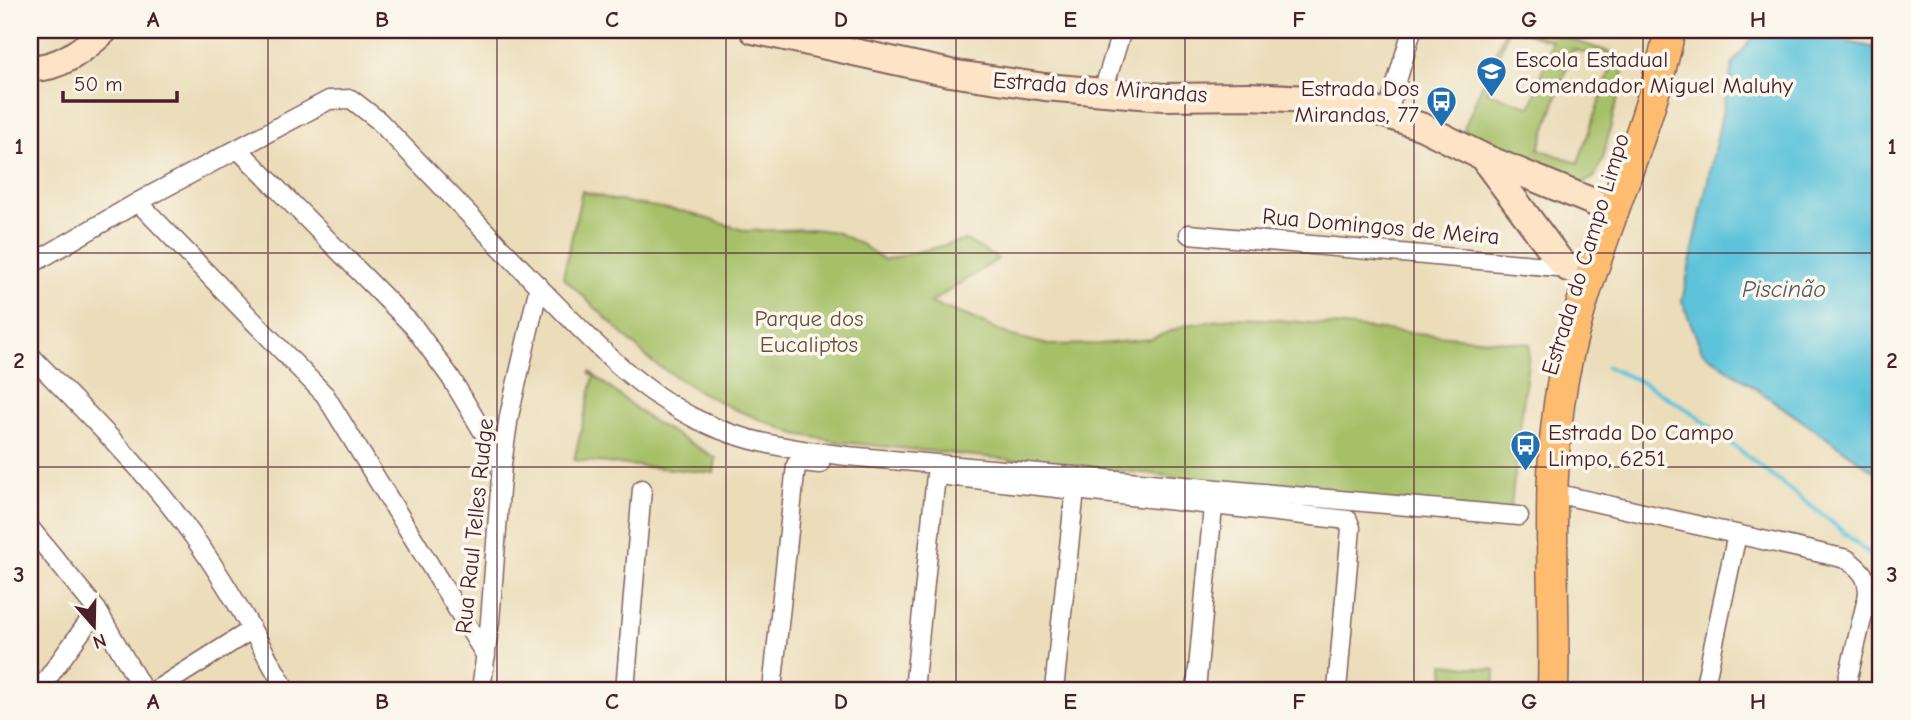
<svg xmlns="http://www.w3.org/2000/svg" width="1911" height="720" font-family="'Comic Neue',sans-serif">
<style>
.green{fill:#a6c067;stroke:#787049;stroke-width:2;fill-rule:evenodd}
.water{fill:#5dc3da;stroke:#547182;stroke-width:2}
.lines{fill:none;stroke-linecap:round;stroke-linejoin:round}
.stream{stroke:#5dc3da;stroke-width:4.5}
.street-casing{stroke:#82625d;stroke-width:21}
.secondary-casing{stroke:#82625d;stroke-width:30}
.primary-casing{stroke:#82625d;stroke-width:33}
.street{stroke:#fff;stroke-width:18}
.secondary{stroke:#fee4c6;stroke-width:26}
.primary{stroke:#fdbc70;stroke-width:30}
.grid{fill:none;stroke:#4a1f2b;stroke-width:2;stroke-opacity:0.55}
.labels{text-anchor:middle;stroke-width:7;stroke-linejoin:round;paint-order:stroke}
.poi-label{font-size:23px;fill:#4a1f2b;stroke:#fbf7ec;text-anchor:start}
.street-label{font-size:23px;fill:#4a1f2b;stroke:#fbf7ec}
.park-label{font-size:23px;fill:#664f3d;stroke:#fbf7ec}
.water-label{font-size:24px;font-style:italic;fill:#515868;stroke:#fbf7ec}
.neatline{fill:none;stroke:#4a1f2b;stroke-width:2.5}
.grid-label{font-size:23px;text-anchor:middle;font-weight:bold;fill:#4a1f2b}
</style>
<rect width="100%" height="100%" fill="#fbf7ec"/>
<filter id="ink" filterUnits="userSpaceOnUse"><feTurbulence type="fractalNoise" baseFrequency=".0143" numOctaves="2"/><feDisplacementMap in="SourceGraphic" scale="14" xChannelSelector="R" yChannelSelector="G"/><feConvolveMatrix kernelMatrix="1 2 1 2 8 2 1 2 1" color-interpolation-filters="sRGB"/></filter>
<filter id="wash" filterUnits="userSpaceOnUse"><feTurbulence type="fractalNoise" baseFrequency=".00686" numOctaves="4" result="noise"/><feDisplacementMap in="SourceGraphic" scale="28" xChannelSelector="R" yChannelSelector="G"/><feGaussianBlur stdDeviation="1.57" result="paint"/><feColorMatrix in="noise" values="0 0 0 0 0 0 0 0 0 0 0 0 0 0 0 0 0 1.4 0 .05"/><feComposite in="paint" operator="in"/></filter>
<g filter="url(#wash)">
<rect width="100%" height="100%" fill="#ebddba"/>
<path class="green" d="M1505,30H1508L1486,92L1531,107L1552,41L1517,30H1543L1627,58L1603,159L1594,178L1583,183L1567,179L1463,131ZM1573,49L1613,62L1578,163L1539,149Z
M582,191L613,200L686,212L746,231L813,229L836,232L861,244L884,260L966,240L998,259L930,303L967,316L1012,336L1049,345L1099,344L1151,339L1186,325L1231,318L1269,319L1530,344L1510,514L1259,489L1153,474L840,442L796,434L734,409L700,392L652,362L563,277Z
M590,372L649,419L716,458L714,473L574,460L594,376L590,374Z
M1444,664L1495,670L1494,690L1445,685Z"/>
<path class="water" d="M1768,30H1790L1881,49V476L1702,351L1682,301L1733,63L1753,37Z"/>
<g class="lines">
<path class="stream" d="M1607,367L1646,384L1690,411L1834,524L1881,564"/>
</g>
</g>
<g filter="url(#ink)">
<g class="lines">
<defs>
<path id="street" d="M831,48L834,30
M1103,91L1122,30
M1387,115L1412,30
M238,149L414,327L451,378L502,464
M138,202L325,395L486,656
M1189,234L1568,268
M30,265L138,202L329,100L351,99L378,120C432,176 486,232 540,288C588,337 636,389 698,420C744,443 797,450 847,456L1519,516
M30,355C88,415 150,474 198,543C231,590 258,641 286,690
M938,475L1348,520L1351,528L1337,690
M1550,492L1847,559C1861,570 1868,576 1868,594L1845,690
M30,528L97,610L143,690
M39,690L97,610
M156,690L251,630
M481,690L490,621L502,464L509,416L539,286
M625,690L642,489
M772,690L796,465L802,462L820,464
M914,690L936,475
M1054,690L1075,490
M1196,690L1213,507
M1704,690L1737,534"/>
<path id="secondary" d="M753,30L950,73L1045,87L1164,97L1249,96L1330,100L1361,106L1423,127L1483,157L1615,211
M30,68C60,69 84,49 105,30
M1484,159L1560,261L1568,268L1591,276"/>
<path id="primary" d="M1553,690C1556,585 1544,484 1563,379C1586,259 1645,149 1670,30"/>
</defs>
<use href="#street" class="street-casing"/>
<use href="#secondary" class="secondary-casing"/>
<use href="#primary" class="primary-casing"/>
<use href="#street" class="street"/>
<use href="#secondary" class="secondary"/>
<use href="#primary" class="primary"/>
</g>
</g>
<path class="grid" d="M268,30V690M497,30V690M726,30V690M956,30V690M1185,30V690M1414,30V690M1643,30V690M30,253H1881M30,467H1881"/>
<defs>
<symbol id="school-pin" viewBox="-11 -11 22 30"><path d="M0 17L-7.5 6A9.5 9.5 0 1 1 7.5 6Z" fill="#1f6fb2" stroke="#fbf7ec"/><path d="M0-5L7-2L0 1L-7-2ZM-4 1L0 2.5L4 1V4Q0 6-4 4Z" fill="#fff"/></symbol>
<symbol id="bus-pin" viewBox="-11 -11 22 30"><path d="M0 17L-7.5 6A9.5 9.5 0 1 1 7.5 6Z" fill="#1f6fb2" stroke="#fbf7ec"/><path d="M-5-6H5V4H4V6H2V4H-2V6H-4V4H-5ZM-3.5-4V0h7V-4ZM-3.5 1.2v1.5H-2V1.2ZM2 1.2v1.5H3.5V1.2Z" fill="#fff"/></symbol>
</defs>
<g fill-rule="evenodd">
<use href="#school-pin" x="1474" y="54" width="35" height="47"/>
<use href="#bus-pin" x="1424" y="84" width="35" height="47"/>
<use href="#bus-pin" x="1508" y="428" width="35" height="47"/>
</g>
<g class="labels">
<g class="poi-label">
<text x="1515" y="67">Escola Estadual<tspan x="1515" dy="26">Comendador Miguel Maluhy</tspan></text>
<text x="1419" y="96" text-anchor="end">Estrada Dos<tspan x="1419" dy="26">Mirandas, 77</tspan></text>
<text x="1548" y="440">Estrada Do Campo<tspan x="1548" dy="26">Limpo, 6251</tspan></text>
</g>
<g class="street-label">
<text transform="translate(1100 87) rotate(4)" y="8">Estrada dos Mirandas</text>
<text transform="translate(1381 226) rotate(5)" y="8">Rua Domingos de Meira</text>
<text transform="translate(1585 254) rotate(-73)" y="8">Estrada do Campo Limpo</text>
<text transform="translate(474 526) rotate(-84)" y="8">Rua Raul Telles Rudge</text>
</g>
<g class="park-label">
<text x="809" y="326">Parque dos<tspan x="809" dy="26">Eucaliptos</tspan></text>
</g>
<g class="water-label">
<text x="1784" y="297">Piscinão</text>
</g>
</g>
<rect width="1911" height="720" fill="none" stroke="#fbf7ec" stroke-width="77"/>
<g transform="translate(94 626) rotate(160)" stroke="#fbf7ec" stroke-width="5" paint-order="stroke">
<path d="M0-5L12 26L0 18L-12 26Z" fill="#4a1f2b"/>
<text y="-10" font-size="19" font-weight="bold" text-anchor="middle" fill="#4a1f2b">N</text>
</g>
<path d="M63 91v10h114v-10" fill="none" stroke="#4a1f2b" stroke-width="3.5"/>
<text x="74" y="91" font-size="21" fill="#4a1f2b" stroke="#fbf7ec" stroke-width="5" paint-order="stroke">50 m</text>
<rect x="38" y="38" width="1834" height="644" class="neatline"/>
<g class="grid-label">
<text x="153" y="27">A</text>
<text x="382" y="27">B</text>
<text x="612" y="27">C</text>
<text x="841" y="27">D</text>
<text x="1070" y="27">E</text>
<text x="1299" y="27">F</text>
<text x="1529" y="27">G</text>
<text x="1758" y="27">H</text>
<text x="19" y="154">1</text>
<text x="1892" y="154">1</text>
<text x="19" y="368">2</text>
<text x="1892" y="368">2</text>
<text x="19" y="582">3</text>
<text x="1892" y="582">3</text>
<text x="153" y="709">A</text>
<text x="382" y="709">B</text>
<text x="612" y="709">C</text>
<text x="841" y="709">D</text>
<text x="1070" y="709">E</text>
<text x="1299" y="709">F</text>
<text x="1529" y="709">G</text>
<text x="1758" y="709">H</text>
</g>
</svg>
